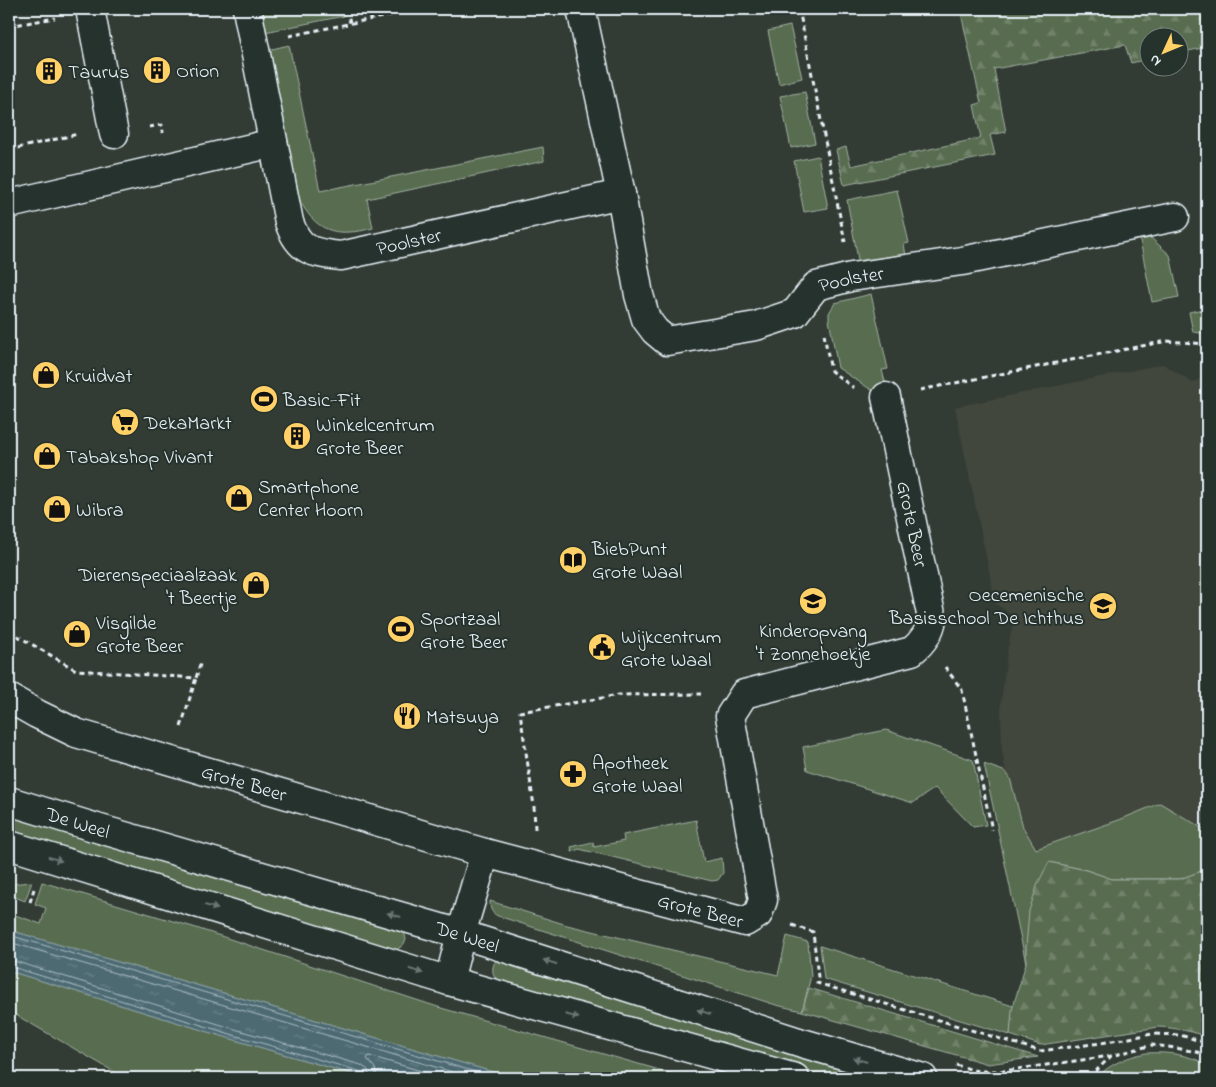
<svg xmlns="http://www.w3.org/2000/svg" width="1216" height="1087" font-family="'Indie Flower',sans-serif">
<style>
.built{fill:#42473c}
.green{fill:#596d50;stroke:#a0afa4}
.forest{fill:url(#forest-firs);stroke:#a0afa4}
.water{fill:url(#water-ripples);stroke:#8ba0a8}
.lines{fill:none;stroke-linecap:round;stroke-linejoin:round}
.shore{stroke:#aabbc3;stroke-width:1}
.minor-casing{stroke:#e8f1f8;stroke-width:31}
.path{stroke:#e8f1f8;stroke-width:3;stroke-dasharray:5 4;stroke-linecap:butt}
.minor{stroke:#26332d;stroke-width:28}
.oneway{fill:#6a7674}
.labels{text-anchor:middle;stroke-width:4;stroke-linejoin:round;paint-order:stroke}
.poi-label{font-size:20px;fill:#e8f1f8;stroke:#26332d;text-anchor:start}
.street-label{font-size:20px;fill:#e8f1f8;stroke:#26332d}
</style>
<defs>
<pattern id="forest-firs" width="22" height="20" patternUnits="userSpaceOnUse" patternTransform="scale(1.25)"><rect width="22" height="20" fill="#596d50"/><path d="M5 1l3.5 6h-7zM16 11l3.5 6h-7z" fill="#71826a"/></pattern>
<pattern id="water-ripples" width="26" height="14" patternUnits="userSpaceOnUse" patternTransform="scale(1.25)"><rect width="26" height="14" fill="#4d6a73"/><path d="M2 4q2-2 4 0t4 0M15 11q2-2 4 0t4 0" fill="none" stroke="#678088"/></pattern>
</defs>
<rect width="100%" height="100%" fill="#333c34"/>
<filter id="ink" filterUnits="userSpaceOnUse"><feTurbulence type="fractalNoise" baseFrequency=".02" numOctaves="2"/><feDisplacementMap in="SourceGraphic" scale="10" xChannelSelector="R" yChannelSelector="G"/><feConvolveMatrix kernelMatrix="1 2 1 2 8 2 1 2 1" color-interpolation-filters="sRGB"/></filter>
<g filter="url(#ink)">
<path class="built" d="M1163,364L1193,383L1207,375V836L1036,852L1026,840L1006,772L1002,751L1001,703L1007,653L1014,619L1010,617L1012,615L996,604L955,407Z"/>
<path class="green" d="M260,9H343L344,16L265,32Z
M790,26L802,78L779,84L768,31Z
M289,45L320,191L543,147L544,161L367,199L373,228C365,230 357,232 349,232C323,234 310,220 299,199L268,50Z
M805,92L815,143L791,148L780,96Z
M818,156L828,208L804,212L794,161Z
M897,190L909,243L904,244L906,256L859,265L847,200Z
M1151,238L1170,255L1179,297L1152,302L1140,240Z
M871,294L888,369L882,370L886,386L873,391L838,368L829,320V313L835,303Z
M1203,309L1204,317L1207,316V334L1193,332L1189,312Z
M886,730L973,760L986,825L973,827L935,788L913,803L807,770L803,747Z
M984,764L1006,772L1010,778L1023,827L1036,849L1119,820L1160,803L1207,831V869L1180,879H1112L1086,870L1049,862L1026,947V963Z
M9,814L404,930L406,940L403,945L395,951L9,832Z
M696,820L704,862L722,858L723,873L718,880L712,881L579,849L572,852L571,847L593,842L594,847L624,841L623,835Z
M32,882L25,901L10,895L9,898V884Z
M42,882L193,927L441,1008L688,1078H513L9,930V913L41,924L46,908L35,904Z
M490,901L567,925L778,975L787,936L808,942L811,976L802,1011L776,1005L498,916C491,913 490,908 490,901Z
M820,946L1013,1006L1010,1035L824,979Z
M501,958L892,1078H833L507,986C500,981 491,978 493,967C494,962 496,960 501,958Z
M9,971L235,1040L366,1078H226L219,1074L217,1078H125L9,1011Z
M1146,1053C1171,1052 1184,1054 1207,1064V1078L1188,1076L1162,1078H1096C1110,1064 1126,1057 1146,1053Z"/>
<path class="forest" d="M960,9H1207V47L1179,53L1178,38H1148V59L1131,63L1125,45L994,69L1006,132L990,135L995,155L844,185L836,150L846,147L851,166L981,138L974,105L981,103Z
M1049,862L1086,870L1112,879H1180L1207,869V959L1205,971L1207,995V1037C1191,1031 1176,1028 1159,1027L1040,1045L1010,1035L1012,1010L1026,963V947L1029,911L1038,883Z
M809,988L1038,1057L988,1064L802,1011Z"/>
<path class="water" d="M9,930L513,1078H366L235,1040L9,971Z"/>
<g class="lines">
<path class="shore" d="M9,935L496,1078
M9,942L473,1078
M9,960L14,961L238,1030L361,1065L368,1070L369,1078
M9,966L237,1036L359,1071L362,1074L363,1078
M377,1078L375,1068L367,1059L369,1056L446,1078"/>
<defs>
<g id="minor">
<path d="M90,9L114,134"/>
<path id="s1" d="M247,9L289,222C299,251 312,253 341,256L621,194"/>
<path id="s2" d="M581,9L621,194L639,295L646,319L655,331L667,341L756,326L795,313L816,286L851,277L962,261L1175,217"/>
<path d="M9,204L273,143"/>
<path id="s3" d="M9,698L37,714L76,733L485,853L745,922L758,914L763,900L730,716L744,694L912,651C923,642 930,632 932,619L886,397"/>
<path id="s4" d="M9,801L100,829L461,934L802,1043L923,1078"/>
<path d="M9,845L449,981L795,1078"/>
<path d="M449,981L461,934L485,853"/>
</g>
</defs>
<use href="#minor" class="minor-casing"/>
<path class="path" d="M347,9L350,23
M799,9L845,242
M9,26L55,18
M289,36L421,9
M149,127L162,125L163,133
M9,150L78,134
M824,334L831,371L854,388
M920,390L1167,341L1207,344
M9,631L76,670L196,678L201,661
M945,667L962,690L992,830
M181,727L196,678
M535,829L534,806L520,712L619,695L701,694
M30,902L34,889
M792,925L813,932L818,977L817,983L1040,1051L1101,1043L1152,1034L1180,1035L1207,1043
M956,1065L977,1071H1003L1111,1056
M1089,1078L1111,1056L1152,1045L1176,1048L1197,1052L1207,1056"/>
<use href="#minor" class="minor"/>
</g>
<defs><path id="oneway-solid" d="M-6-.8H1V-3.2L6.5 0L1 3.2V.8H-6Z" transform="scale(1.25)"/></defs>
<g class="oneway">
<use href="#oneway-solid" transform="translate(55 859) rotate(17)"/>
<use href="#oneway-solid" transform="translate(211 907) rotate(17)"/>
<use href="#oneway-solid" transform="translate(394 915) rotate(-164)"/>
<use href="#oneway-solid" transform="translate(550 962) rotate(-162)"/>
<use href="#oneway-solid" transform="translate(416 971) rotate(17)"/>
<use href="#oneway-solid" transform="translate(704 1012) rotate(-162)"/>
<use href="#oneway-solid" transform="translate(572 1016) rotate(16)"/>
<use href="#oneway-solid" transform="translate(860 1060) rotate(-164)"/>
</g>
</g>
<defs>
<symbol id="building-disc" viewBox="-11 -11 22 22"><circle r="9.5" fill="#ffd166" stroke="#26332d"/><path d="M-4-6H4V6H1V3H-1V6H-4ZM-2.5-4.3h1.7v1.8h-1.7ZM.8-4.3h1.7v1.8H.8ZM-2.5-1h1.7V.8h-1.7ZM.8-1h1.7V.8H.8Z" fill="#111"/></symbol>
<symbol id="shop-disc" viewBox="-11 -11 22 22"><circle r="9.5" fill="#ffd166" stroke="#26332d"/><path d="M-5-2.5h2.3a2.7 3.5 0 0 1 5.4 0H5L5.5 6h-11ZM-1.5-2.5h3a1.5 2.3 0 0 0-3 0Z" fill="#111"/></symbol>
<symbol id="stadium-disc" viewBox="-11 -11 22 22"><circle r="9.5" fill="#ffd166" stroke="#26332d"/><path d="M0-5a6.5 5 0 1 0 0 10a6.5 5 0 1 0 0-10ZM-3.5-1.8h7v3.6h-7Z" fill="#111"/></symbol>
<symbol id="supermarket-disc" viewBox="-11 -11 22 22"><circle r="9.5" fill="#ffd166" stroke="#26332d"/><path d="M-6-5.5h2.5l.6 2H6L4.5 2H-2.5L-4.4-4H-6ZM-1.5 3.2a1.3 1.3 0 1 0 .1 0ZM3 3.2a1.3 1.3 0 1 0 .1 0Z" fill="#111"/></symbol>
<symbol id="library-disc" viewBox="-11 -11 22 22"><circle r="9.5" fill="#ffd166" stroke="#26332d"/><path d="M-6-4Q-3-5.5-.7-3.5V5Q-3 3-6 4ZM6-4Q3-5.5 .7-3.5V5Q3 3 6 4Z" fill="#111"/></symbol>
<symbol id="school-disc" viewBox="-11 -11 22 22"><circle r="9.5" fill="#ffd166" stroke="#26332d"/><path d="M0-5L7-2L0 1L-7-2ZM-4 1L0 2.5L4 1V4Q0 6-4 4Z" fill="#111"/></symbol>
<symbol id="civic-disc" viewBox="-11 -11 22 22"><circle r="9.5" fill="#ffd166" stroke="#26332d"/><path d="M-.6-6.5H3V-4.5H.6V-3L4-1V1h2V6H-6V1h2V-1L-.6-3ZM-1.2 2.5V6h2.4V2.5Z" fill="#111"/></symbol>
<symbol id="restaurant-disc" viewBox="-11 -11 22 22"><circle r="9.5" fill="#ffd166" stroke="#26332d"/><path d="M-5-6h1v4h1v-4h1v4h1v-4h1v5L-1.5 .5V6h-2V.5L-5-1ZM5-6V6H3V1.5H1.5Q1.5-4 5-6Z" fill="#111"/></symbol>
<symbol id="pharmacy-disc" viewBox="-11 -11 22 22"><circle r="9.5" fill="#ffd166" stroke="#26332d"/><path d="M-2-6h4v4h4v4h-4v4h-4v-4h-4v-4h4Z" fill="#111"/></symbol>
</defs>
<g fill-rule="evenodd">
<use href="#building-disc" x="141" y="54" width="32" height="32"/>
<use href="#building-disc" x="33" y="55" width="32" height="32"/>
<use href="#shop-disc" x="30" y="359" width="32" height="32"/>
<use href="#stadium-disc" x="248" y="383" width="32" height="32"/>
<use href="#supermarket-disc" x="109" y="406" width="32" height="32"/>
<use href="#building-disc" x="281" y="420" width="32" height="32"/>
<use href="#shop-disc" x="31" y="440" width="32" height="32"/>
<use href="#shop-disc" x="223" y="482" width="32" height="32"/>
<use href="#shop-disc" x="41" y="493" width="32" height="32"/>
<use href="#library-disc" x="557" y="544" width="32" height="32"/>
<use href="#shop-disc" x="240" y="569" width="32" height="32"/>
<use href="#school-disc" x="797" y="585" width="32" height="32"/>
<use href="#school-disc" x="1087" y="590" width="32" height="32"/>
<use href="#stadium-disc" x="385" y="613" width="32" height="32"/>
<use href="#shop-disc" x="61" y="618" width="32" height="32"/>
<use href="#civic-disc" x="586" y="631" width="32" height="32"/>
<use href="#restaurant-disc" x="391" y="700" width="32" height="32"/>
<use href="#pharmacy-disc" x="557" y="758" width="32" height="32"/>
</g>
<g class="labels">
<g class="poi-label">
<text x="176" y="77">Orion</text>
<text x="68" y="78">Taurus</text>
<text x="65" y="382">Kruidvat</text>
<text x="283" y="406">Basic-Fit</text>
<text x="144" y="429">DekaMarkt</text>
<text x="316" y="431">Winkelcentrum<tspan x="316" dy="23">Grote Beer</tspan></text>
<text x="66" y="463">Tabakshop Vivant</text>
<text x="258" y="493">Smartphone<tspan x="258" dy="23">Center Hoorn</tspan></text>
<text x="76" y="516">Wibra</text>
<text x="592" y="555">BiebPunt<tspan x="592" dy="23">Grote Waal</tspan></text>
<text x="237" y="581" text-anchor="end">Dierenspeciaalzaak<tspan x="237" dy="23">'t Beertje</tspan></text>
<text x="1084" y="601" text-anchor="end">Oecemenische<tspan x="1084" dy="23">Basisschool De Ichthus</tspan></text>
<text x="420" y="625">Sportzaal<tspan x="420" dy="23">Grote Beer</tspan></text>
<text x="96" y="629">Visgilde<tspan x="96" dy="23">Grote Beer</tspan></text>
<text x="813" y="637" text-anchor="middle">Kinderopvang<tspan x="813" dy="23">'t Zonnehoekje</tspan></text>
<text x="621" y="643">Wijkcentrum<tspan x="621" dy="23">Grote Waal</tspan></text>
<text x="426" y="723">Matsuya</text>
<text x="592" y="769">Apotheek<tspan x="592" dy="23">Grote Waal</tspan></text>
</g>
<g class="street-label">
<text dy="7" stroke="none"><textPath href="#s1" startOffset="354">Poolster</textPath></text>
<text dy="7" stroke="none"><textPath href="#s2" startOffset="549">Poolster</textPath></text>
<text transform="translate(913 524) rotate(78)" y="7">Grote Beer</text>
<text dy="7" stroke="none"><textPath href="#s3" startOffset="251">Grote Beer</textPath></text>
<text dy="7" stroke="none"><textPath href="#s4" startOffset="72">De Weel</textPath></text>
<text dy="7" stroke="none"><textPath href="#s3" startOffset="725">Grote Beer</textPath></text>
<text dy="7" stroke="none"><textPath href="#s4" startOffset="478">De Weel</textPath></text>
</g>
</g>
<rect width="1216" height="1087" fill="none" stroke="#26332d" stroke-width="30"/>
<rect x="15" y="15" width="1186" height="1057" fill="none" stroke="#e8f1f8" stroke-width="2" filter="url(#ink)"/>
<g transform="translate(1164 52) rotate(226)"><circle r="24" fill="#26332d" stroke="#747f7e"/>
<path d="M0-4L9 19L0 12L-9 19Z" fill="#ffd166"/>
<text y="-8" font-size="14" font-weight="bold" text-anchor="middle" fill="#e8f1f8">N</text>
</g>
</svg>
